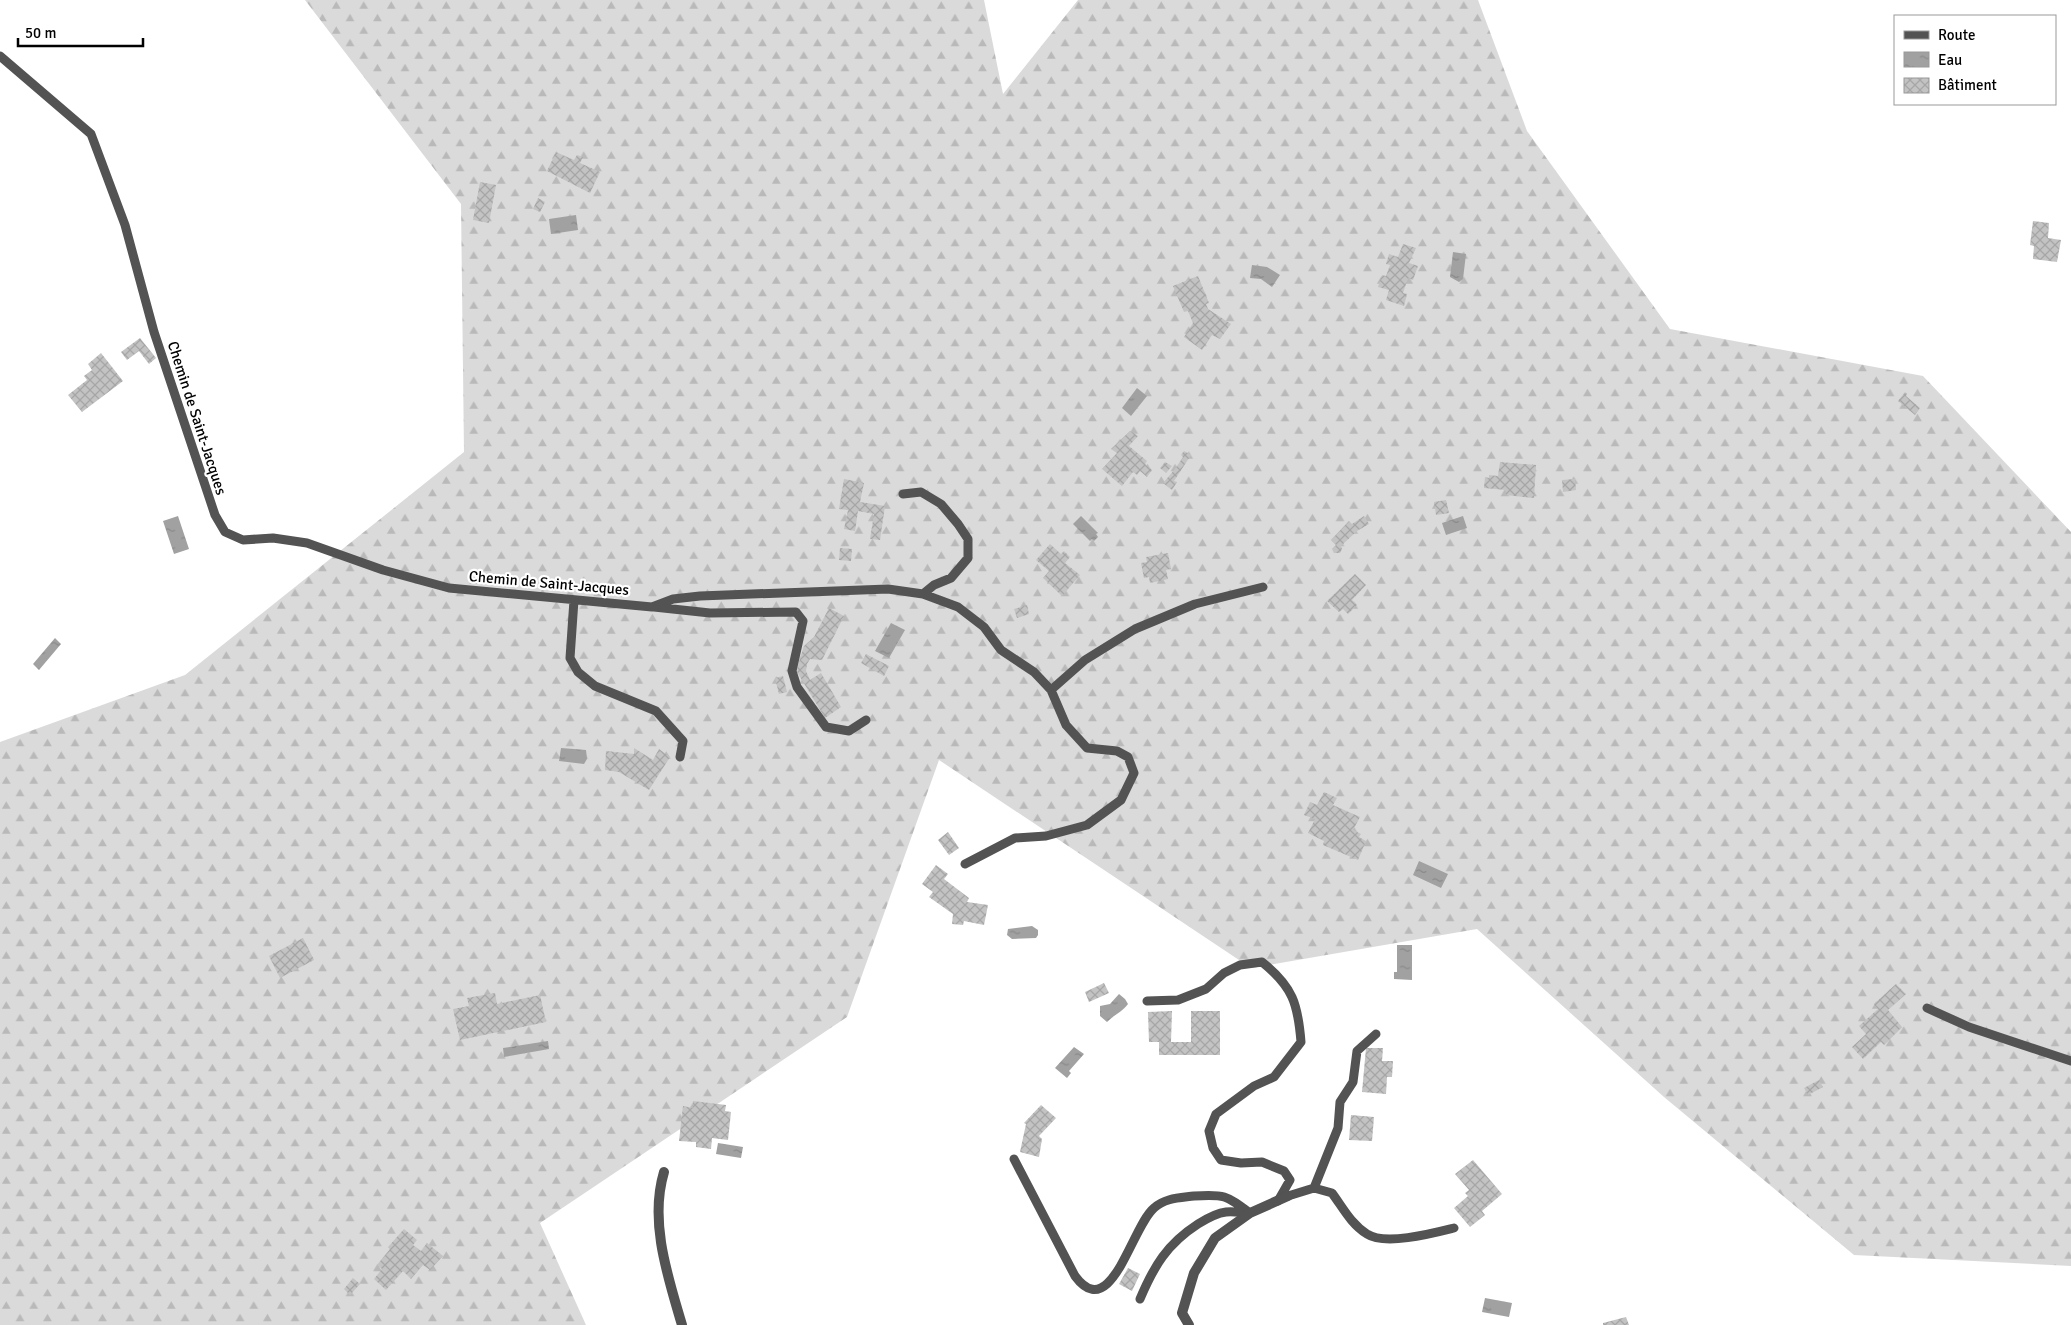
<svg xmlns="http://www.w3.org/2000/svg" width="2071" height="1325" font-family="Signika,sans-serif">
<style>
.forest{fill:url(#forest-firs)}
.water{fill:url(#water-ripples)}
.building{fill:url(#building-cross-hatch)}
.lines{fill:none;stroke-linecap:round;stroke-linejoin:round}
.lane{stroke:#535353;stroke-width:9}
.street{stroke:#535353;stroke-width:10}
.labels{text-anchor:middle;stroke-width:4.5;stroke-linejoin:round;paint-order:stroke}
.street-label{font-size:15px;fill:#000;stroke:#fff}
</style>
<defs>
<pattern id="forest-firs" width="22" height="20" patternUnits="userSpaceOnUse" patternTransform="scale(1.25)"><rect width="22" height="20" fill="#dadada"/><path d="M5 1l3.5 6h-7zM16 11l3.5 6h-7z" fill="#b9b9b9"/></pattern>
<pattern id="water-ripples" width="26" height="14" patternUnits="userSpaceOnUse" patternTransform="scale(1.25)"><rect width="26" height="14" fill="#a1a1a1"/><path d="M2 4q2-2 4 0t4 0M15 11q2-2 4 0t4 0" fill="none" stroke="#898989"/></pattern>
<pattern id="building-cross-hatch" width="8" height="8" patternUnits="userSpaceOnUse" patternTransform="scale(1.25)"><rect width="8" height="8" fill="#c3c3c3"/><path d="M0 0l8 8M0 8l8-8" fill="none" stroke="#a6a6a6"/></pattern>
</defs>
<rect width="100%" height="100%" fill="#fff"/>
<path class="forest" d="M305,0H984L1003,94L1078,0H1478L1527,131L1670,329L1923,376L2071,532V1266L1854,1255L1664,1097L1477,929L1251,968L939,760L847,1017L540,1223L586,1325H0V742L185,675L464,452L461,204Z"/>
<path class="water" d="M576,215L578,230L551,234L549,219Z
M1453,252L1466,254L1463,279L1459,282L1450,277Z
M1252,265L1267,267L1280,275L1272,287L1261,279L1250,278Z
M1137,388L1147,396L1131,416L1122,408Z
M178,516L189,549L174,554L163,521Z
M1081,516L1098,533L1096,534L1098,537L1094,541L1092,539L1090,541L1073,524Z
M1463,516L1467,528L1446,535L1442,523Z
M891,623L905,630L889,658L875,651Z
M55,638L61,644L39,670L33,664Z
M561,748L586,750L587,759L584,764L559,761Z
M1419,861L1448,874L1441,888L1413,875Z
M1032,926L1038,930V935L1036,938L1012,939L1007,935L1008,929Z
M1397,945H1412V980L1394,979V972H1397Z
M1119,994L1125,999L1128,1004C1122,1012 1114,1015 1107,1022L1100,1016V1006L1110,1004Z
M548,1041L549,1049L504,1057L503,1048Z
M1074,1047L1084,1054L1069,1071L1071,1073L1067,1078L1055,1068Z
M718,1143L743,1147L741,1158L716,1154Z
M1485,1298L1512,1303L1509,1317L1482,1312Z"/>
<path class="building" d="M556,152L574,160L577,155L583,157L580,163L600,172L590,193L547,171Z
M480,182L496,185L489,223L473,220Z
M538,198L545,202L540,212L533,209Z
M2033,221L2049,223L2048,238L2061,240L2057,262L2033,259L2034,246L2030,245Z
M1403,244L1416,248L1409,263L1418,266L1413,280L1408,278L1403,293L1407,294L1404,306L1386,300L1389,290L1378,287L1382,275L1386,276L1390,265L1386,264L1389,254L1398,257Z
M1198,276L1209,303L1206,304L1208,309L1231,324L1220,339L1212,335L1202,350L1184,337L1193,323L1188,311L1184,312L1173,286Z
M140,338L156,358L149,364L139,351L127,360L121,352Z
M101,353L123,381L82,412L68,395L87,380L84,376L92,370L88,364Z
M1905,392L1907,394L1906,396L1920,408L1915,415L1898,401Z
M1130,431L1138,436L1129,446L1147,461L1145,464L1152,470L1147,477L1140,471L1137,475L1133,472L1122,486L1102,469L1117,453L1111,449Z
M1184,451L1191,455L1174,481L1177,482L1172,490L1163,483L1175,469L1183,457L1181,455Z
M1165,462L1172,466L1166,473L1160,468Z
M1500,462L1536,465L1534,498L1506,495V490L1484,488L1485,477L1489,478V475L1498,476Z
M844,479L864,483L860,502L885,506L880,540L870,539L874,514L858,511L855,531L844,529L848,510L839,509Z
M1575,479L1576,490L1563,492L1562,480Z
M1446,500L1449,513L1436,515L1434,502Z
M1364,516L1369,524L1357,531L1341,546L1342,549L1340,553H1334L1332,549L1336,545L1331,540L1349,521L1352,524Z
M1050,544L1061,554L1064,551L1070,557L1065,563L1080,575L1062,596L1043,578L1049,571L1036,560Z
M840,548L852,549L851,561L839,560Z
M1168,553L1171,569L1166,570L1168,579L1150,583L1149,577L1144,578L1141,563L1147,562L1146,557Z
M1355,574L1366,585L1352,600L1357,605L1348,614L1343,609L1339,612L1327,601Z
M1027,605L1029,614L1017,618L1014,609Z
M829,608L844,616L822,660L810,659L807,664L806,671L810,680L821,673L841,707L825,718L797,672L798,665L804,646L814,637Z
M866,654L889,666L884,676L861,663Z
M783,676L787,692L779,694L775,678Z
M634,748L653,760L659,749L670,757L649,790L619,772L605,770L606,751L634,754Z
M1324,792L1337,798L1333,805L1360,817L1353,830L1361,834L1359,837L1366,841L1358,860L1323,845L1324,841L1308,833L1315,819L1304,815L1310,802L1317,805Z
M948,832L959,848L949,855L938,840Z
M936,865L948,874L944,879L969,898L967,902L988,905L984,925L964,921L963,925L952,924L953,914L929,897L933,892L922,884Z
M303,938L314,960L280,978L269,956Z
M1104,983L1109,993L1089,1002L1085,992Z
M1896,984L1906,994L1888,1010L1902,1027L1884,1045L1881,1042L1863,1059L1852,1047L1866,1034L1859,1026L1878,1009L1874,1004Z
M495,993L497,1004L540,995L546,1022L460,1040L453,1009L469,1006L467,998Z
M1172,1011L1171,1042H1191V1011H1220V1055H1159V1042H1149L1148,1012Z
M1366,1048H1383L1382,1061H1393L1392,1077H1387L1386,1094L1362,1092Z
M1819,1080L1823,1087L1808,1095L1804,1088Z
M693,1101L726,1105L725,1111L731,1112L728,1140L712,1138L711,1149L696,1147V1142L679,1141L683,1106L693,1108Z
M1041,1105L1056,1118L1039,1136L1042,1139L1039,1157L1020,1152L1026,1124L1024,1123Z
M1351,1115L1374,1117L1372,1141L1349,1140Z
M1473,1160L1502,1194L1482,1211L1485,1215L1470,1227L1454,1208L1468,1196L1465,1193L1469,1190L1455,1174Z
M404,1229L417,1240L413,1245L421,1251L427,1243L443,1256L430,1270L423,1265L411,1279L403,1271L386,1290L374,1279L382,1269L377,1265L390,1249L388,1247Z
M1128,1268L1140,1274L1132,1291L1119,1284Z
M353,1278L360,1284L350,1295L344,1289Z
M1626,1317L1629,1325H1603V1323Z"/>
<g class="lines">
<path class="lane" d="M0,56L91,134L125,225L154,332L215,515L225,532L243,540L273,538L307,543L383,570L449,588L652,607L673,599L700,596L888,589L923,594L958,607L984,627L1001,650L1034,672L1051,690L1066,725L1087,748L1117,751L1128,757L1134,773L1121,800L1087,825L1046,836L1015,838L965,864
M903,494L921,492L941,504L958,524L968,539V558L951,578L934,585L923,594
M574,600L570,658L578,672L595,686L656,711L683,741L680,757
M654,607L710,613L796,612L803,621L792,671L797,687L826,727L849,731L866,720
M1051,690L1085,660L1135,629L1195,604L1263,587
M1147,1001L1178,1000L1206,989L1224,973L1240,965L1262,962C1293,987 1298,1004 1301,1042L1274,1077L1254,1086L1216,1114L1209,1131L1213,1148L1221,1160L1241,1163L1262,1162L1284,1171L1290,1180L1278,1201
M1927,1008L1969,1027L2071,1061
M1014,1159L1075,1276C1111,1325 1132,1226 1154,1208C1165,1198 1179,1198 1194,1196C1224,1194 1226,1195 1250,1213
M1314,1188L1332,1193C1343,1208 1351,1224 1367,1234C1385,1246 1434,1233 1454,1228
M1288,1196L1314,1188L1338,1128L1340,1102L1353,1082L1357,1051L1376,1034
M1140,1299C1154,1266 1167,1244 1198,1224C1206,1219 1217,1213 1226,1212C1234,1211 1242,1213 1250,1213"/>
<path class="street" d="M664,1172C649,1222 668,1277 682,1325
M1189,1325L1182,1313L1194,1273L1215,1238L1250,1213L1288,1196"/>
</g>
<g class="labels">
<g class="street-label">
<text transform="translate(197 418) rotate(72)" y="5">Chemin de Saint-Jacques</text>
<text transform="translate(549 583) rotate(5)" y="5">Chemin de Saint-Jacques</text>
</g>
</g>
<rect x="1894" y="15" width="162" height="90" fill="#ffffff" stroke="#999999"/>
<rect x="1904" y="31" width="25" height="8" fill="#535353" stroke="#999999"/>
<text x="1938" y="40" font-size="15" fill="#000000">Route</text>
<rect x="1904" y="52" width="25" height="15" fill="url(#water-ripples)" stroke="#999999"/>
<text x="1938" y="65" font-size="15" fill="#000000">Eau</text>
<rect x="1904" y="78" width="25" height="15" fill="url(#building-cross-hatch)" stroke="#999999"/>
<text x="1938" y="90" font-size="15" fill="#000000">Bâtiment</text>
<path d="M18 38v8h125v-8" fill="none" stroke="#000000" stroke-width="2.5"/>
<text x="25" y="38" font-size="15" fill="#000000" stroke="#ffffff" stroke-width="4" paint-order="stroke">50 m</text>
</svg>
